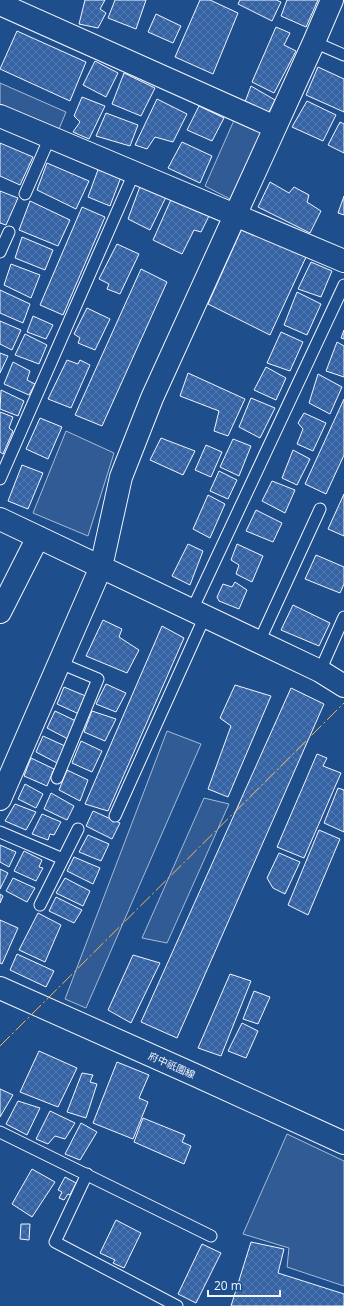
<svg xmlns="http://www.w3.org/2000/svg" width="344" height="1306" font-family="'Open Sans','Noto Sans JP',sans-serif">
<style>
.parking{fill:#305b95;stroke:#a8bbd7}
.building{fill:url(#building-cross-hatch);stroke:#f2f6ff}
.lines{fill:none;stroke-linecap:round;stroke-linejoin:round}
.service-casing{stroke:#f2f6ff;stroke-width:13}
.minor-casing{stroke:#f2f6ff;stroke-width:24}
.secondary-casing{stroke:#f2f6ff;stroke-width:24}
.service{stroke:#1f4e8c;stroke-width:11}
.minor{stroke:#1f4e8c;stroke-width:22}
.secondary{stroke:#1f4e8c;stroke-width:22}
.power{stroke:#ffb74d;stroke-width:1;stroke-dasharray:14 3 2 3;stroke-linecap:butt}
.labels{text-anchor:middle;stroke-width:3;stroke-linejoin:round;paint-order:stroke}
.street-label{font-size:10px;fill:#f2f6ff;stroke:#1f4e8c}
</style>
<defs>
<pattern id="building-cross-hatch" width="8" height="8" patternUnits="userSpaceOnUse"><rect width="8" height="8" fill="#3563a3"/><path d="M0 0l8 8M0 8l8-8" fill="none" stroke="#537ab1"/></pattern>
</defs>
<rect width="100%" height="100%" fill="#1f4e8c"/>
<path class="parking" d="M0,83L66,112L59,129L0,104Z
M235,118L263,130L230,199L205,186Z
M66,431L114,453L88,536L33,513Z
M167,731L201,744L86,1008L65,999Z
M204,798L229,804L167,943L142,938Z
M287,1134L344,1161V1286L287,1267L289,1248L243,1234Z"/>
<path class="building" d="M85,0H105L100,9L106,13L98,28L79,24Z
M115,0H146L136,29L108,18Z
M200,0H210L238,13L213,74L175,57Z
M240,0H276L281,2L272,21L238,4Z
M287,0H318L306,27L281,16Z
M156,14L181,26L173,43L148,32Z
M276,27L290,33L284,45L296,51L274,93L252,82Z
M17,31L86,62L70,101L0,69Z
M95,61L118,73L106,97L83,85Z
M318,67L344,79V112L306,95Z
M124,73L155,88L141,116L112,104Z
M251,86L275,100L268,114L245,102Z
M82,97L105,106L89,139L73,132L80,122L74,116Z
M157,99L187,114L173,142L155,137L147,149L135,145Z
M307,101L336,115L323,141L292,127Z
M199,106L224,118L212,141L187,130Z
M106,113L138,125L130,146L96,136Z
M340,122L344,124V153L328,145Z
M182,142L212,156L200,183L168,168Z
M0,143L33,157L20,185L0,176Z
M47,163L89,181L76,209L37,190Z
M99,167L121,177L110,206L88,197Z
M142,181L168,193L150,230L128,219Z
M270,182L289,193L294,187L309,195L307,202L321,211L310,233L258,207Z
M0,191L18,198L6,225L0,223Z
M173,195L211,212L201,232L194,230L182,254L153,240Z
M344,196V215L338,213Z
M30,201L70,220L58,246L19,230Z
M82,207L105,217L63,315L40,305Z
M243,226L307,255L270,335L208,304Z
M22,237L53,250L45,270L15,258Z
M117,244L139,254L120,294L107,289L109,284L99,279Z
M311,262L332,271L321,297L298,289Z
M11,264L40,275L31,298L4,285Z
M141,269L167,282L102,426L75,415Z
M0,290L30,304L23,323L0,313Z
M297,292L321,304L307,335L284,325Z
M87,308L110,319L95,350L78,343L80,338L74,334Z
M33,316L53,325L46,339L27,332Z
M0,321L21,330L12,350L0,344Z
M344,330V339L341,338Z
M281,332L303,342L290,371L267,363Z
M25,334L47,345L39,364L15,355Z
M337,342L344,346V377L326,371Z
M0,353L8,356L0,373Z
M67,360L78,364L80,360L90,365L71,408L48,399Z
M13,362L30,371L27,380L35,384L29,395L4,384Z
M266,367L286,378L276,400L254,390Z
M188,373L245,399L228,436L214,431L219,411L180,396Z
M318,374L342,387L330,414L309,403Z
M1,390L24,401L18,416L0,409Z
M251,398L275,408L260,438L239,427Z
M344,399V455L326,494L305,484Z
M0,412L13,417L9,428L13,431L3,454L0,452Z
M304,413L326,423L313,451L297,444L303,429L298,423Z
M40,418L62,427L48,459L26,449Z
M161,438L195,451L183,475L150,460Z
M233,439L251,446L239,476L220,467Z
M206,445L222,452L211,477L195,470Z
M293,450L310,459L297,485L282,478Z
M22,465L43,473L28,509L8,501Z
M219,471L237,480L228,499L210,491Z
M272,481L295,490L285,513L262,501Z
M344,494V536L328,529Z
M208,495L225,504L210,538L193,529Z
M256,510L282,523L273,542L246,531Z
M188,544L203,551L190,585L172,576Z
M237,544L263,556L252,582L236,574L239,565L231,560Z
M316,555L344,567V584L340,593L305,579Z
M235,582L247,590L239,609L219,601L217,597L223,584L232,587Z
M293,605L330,623L319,646L281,630Z
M103,620L122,629L119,637L139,650L127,673L86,656Z
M162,626L184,638L108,811L85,804Z
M106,684L126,693L116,712L96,704Z
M235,685L271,696L228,797L208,789L231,726L220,718Z
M64,687L88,697L79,714L57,704Z
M291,688L324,704L177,1038L141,1022Z
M55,711L76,721L68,739L47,728Z
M92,711L116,719L105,741L84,732Z
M43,736L65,746L57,763L36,752Z
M81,741L102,751L92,772L72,763Z
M317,754L327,758L323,766L341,773L304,858L277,847Z
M31,758L54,769L47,786L24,776Z
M67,770L88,780L80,801L59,790Z
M25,784L43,794L36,808L18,799Z
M338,788L344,790V832L324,823Z
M51,793L74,806L67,820L44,809Z
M15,804L36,812L26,830L5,821Z
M93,811L120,823L112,839L86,826Z
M42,814L61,822L54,835L50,834L48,840L32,834Z
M319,830L340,839L308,915L288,905Z
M88,835L109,844L101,861L79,852Z
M0,845L16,852L9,867L0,862Z
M24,851L42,860L39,867L43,868L36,881L14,871Z
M279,853L300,862L285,894L273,888L267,878Z
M74,857L100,868L93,884L67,871Z
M0,869L8,873L0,889Z
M13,878L35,888L27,902L6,891Z
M65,878L90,891L83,906L56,893Z
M0,894L3,896L0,903Z
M56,897L82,910L74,923L49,911Z
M38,913L61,925L45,962L19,950Z
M0,920L18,928L2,964L0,963Z
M17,954L54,971L46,987L10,970Z
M133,955L160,963L131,1023L108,1010Z
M230,974L251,981L221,1056L198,1048Z
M254,991L270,997L258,1024L243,1019Z
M242,1023L258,1031L246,1058L228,1051Z
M39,1051L77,1068L58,1107L20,1092Z
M117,1062L149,1075L139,1098L148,1102L133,1139L93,1123Z
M82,1073L93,1075L90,1082L97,1084L86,1118L67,1112Z
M0,1089L13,1095L0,1117Z
M18,1101L40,1108L27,1135L6,1124Z
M50,1111L75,1123L65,1139L55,1136L48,1144L36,1139Z
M143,1118L185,1135L182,1142L191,1146L184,1164L134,1142Z
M81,1123L97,1132L80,1160L65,1154Z
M32,1169L55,1182L32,1217L12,1204Z
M65,1177L76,1183L70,1195L68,1194L64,1200L59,1198L62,1192L58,1190Z
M116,1220L141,1233L124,1268L113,1263L115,1260L100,1253Z
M21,1224H30L29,1240L20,1239Z
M251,1242L284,1249L278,1273L344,1294V1306H231Z
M202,1244L221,1253L196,1303L178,1294Z"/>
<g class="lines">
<defs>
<path id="service" d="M314,42L344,55
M25,194L50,137
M0,252L9,232
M0,479L134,173
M192,610L344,285
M259,642L320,509
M320,671L344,617
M57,778L98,679L60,663
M115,816L205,616
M0,832L63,859L40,905
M63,859L78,829
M0,1132L211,1236
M87,1174L55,1242L177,1306"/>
<path id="minor" d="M0,4L275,127
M0,116L344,261
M0,519L320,671L344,686
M0,612L38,537
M0,799L101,567L121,477L152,398L314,42L332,0"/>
<path id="secondary" d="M0,988L195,1075L344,1143"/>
</defs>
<use href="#service" class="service-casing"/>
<use href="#minor" class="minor-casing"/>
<use href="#secondary" class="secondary-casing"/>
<use href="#service" class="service"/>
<use href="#minor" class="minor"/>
<use href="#secondary" class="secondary"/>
<path class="power" d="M0,1046L344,703"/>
</g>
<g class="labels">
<g class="street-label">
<text transform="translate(172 1065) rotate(24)" y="4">府中祇園線</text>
</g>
</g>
<path d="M208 1290v6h72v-6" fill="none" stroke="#f2f6ff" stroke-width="2"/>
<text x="214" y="1290" font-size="12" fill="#f2f6ff" stroke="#1f4e8c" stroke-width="3" paint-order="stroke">20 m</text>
</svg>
